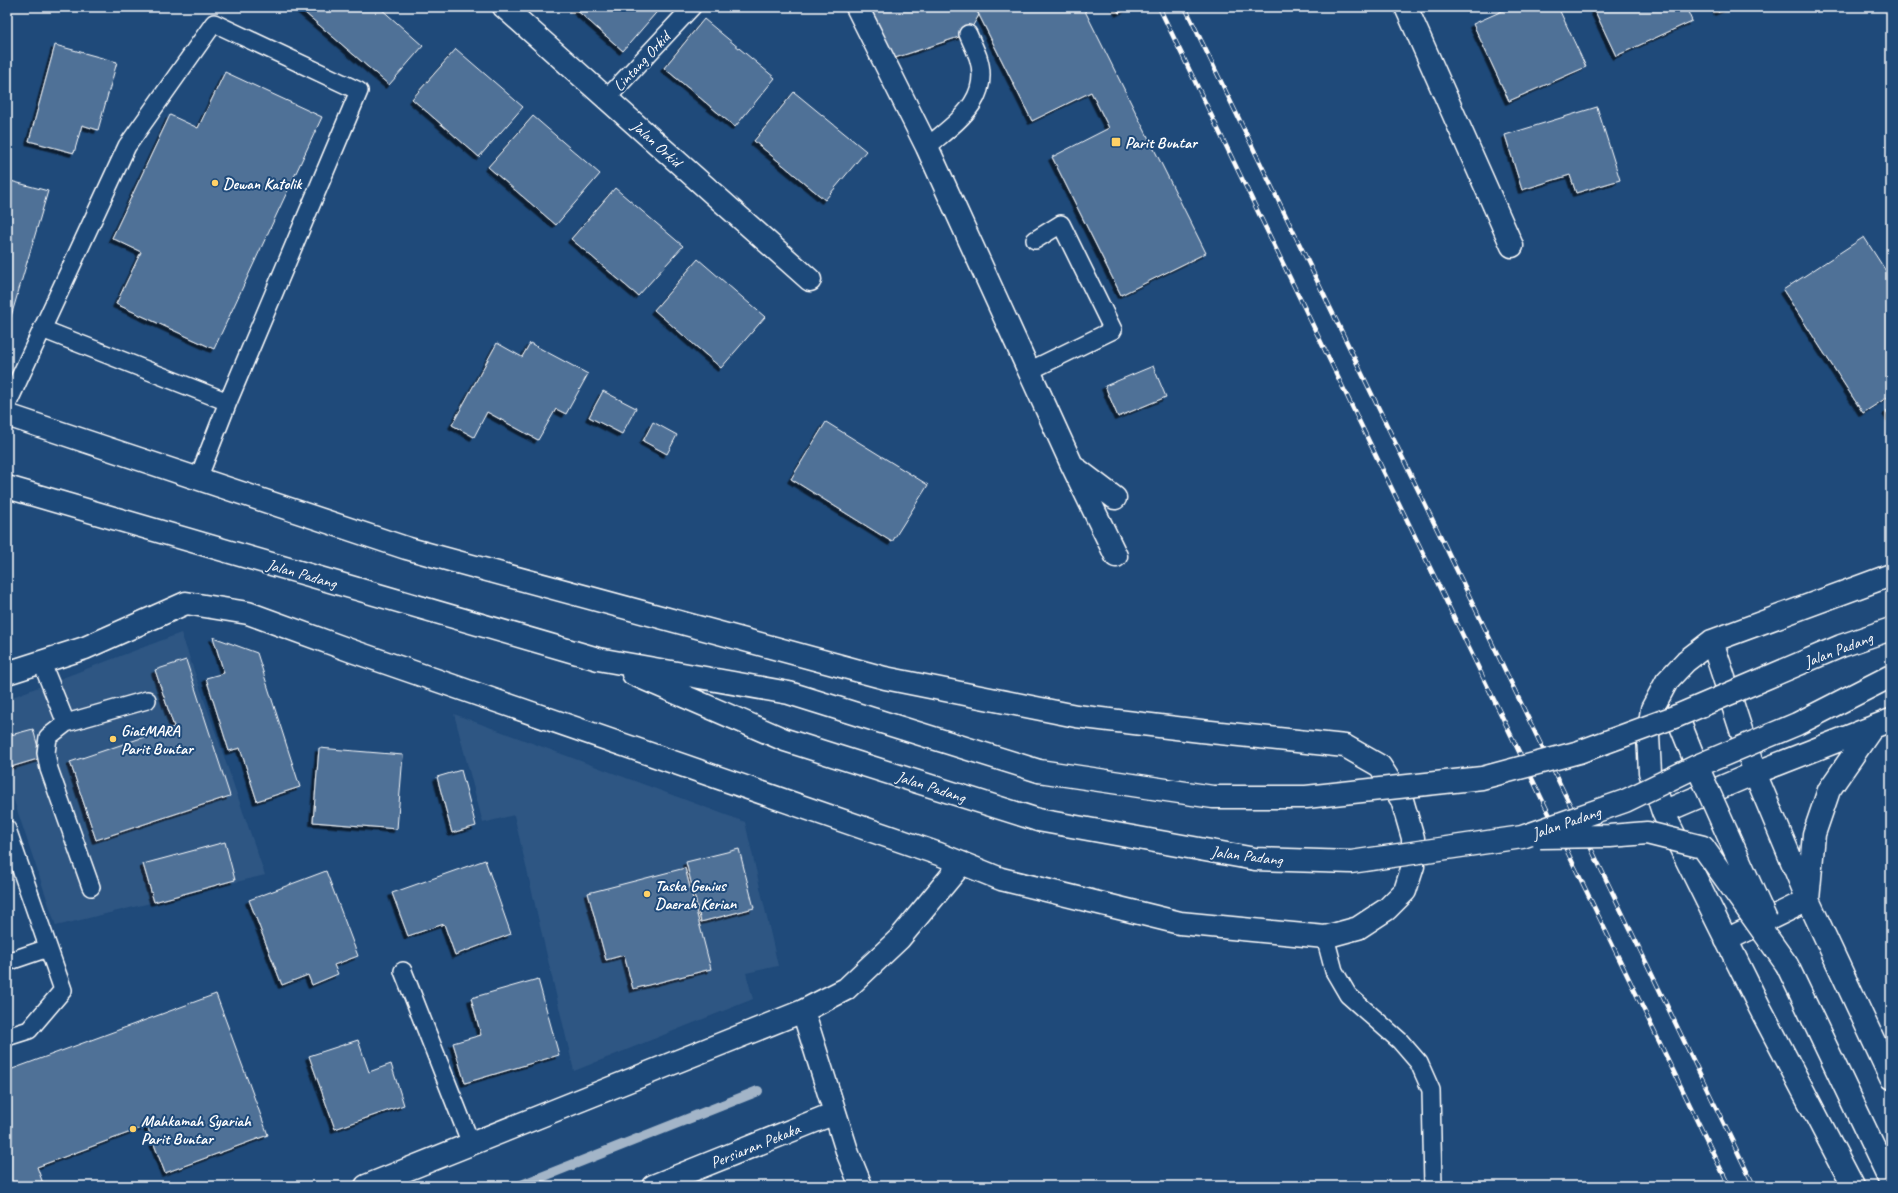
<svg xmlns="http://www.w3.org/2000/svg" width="1898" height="1193" font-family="Caveat,sans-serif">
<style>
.built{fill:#2e5683}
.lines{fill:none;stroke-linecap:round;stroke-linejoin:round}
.stream{stroke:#a3b5c8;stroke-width:10}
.building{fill:#507197;stroke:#fff;filter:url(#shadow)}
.lane-casing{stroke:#fff;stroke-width:20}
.street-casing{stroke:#fff;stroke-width:25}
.secondary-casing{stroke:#fff;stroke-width:25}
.lane{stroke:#1f4a7a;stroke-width:17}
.street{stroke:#1f4a7a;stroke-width:22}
.secondary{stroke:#1f4a7a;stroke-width:22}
.rail-casing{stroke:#fff;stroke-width:4.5}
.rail{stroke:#1f4a7a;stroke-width:3;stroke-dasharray:9;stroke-linecap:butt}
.secondary-bridge-casing{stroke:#fff;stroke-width:25;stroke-linecap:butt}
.secondary-bridge{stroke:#1f4a7a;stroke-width:22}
.poi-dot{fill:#ffd166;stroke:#1f4a7a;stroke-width:1.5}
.labels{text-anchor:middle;stroke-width:4;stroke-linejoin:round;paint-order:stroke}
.street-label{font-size:16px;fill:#fff;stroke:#1f4a7a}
.poi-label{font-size:16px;font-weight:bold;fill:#fff;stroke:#1f4a7a;text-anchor:start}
</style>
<defs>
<filter id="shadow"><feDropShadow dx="-3.5" dy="3.5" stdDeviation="0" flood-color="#0009"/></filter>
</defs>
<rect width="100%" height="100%" fill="#1f4a7a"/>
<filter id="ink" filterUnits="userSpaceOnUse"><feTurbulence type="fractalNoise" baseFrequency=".025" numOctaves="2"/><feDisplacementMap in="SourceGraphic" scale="8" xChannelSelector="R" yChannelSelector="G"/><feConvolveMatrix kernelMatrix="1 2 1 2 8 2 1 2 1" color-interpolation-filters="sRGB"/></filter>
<g filter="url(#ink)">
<path class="built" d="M181,633L265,875L56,926L7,780V699Z
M454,714L745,822L778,966L746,973L753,999L574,1071L514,815L483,823Z"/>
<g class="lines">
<path class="stream" d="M519,1186L758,1091"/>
</g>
<path class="building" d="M298,7H379L423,46L389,85Z
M573,7H661L623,51Z
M870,7H975L979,15L968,34L895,58Z
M975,7H1083L1206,253L1121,295L1052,157L1109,128L1091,92L1032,121Z
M1116,7H1130L1119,13Z
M1511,7H1558L1586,67L1509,101L1473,24Z
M1593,7H1686L1692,21L1616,56Z
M1716,7H1730L1718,12Z
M704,19L775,78L735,127L664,68Z
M55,45L117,62L98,130L82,125L74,153L29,141Z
M456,49L523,107L479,157L412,99Z
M225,72L322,117L214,349L116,304L141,252L112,238L170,115L198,128Z
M794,92L866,151L825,200L754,141Z
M1597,107L1620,180L1576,193L1570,175L1522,190L1505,135Z
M533,116L600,174L556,225L488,167Z
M7,180L48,191L7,330Z
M615,188L683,246L638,296L571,239Z
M1864,237L1891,279V395L1863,413L1783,290Z
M698,259L765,317L721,368L654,310Z
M497,343L522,357L530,343L588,374L566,414L556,409L538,440L487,412L474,437L452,425Z
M1153,366L1166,397L1118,417L1105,386Z
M603,391L636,408L622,434L589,417Z
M1891,408V419L1886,411Z
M653,422L677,435L667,454L643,441Z
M826,422L928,485L892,542L791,479Z
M213,637L257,653L300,787L257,801L240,748L229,751L206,678L224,673Z
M186,660L230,796L96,840L70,762L174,727L155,670Z
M33,729L41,758L11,767L7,752V736Z
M319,748L403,755L397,829L313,822Z
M461,770L476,826L452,833L437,777Z
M225,842L235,880L154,902L143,864Z
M739,849L754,908L701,922L686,862Z
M485,860L511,934L455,955L444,924L408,936L392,893Z
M685,868L711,969L633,989L624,955L606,960L588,893Z
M326,871L358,956L334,965L338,974L312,985L308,975L282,985L249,900Z
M538,979L559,1055L465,1083L453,1043L481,1035L471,998Z
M216,994L268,1135L165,1173L147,1126L37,1167L44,1186H7V1071Z
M358,1040L369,1072L391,1064L404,1105L335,1129L309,1056Z"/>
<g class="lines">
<defs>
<path id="lane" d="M607,98L692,7
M927,147C956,122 992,100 978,57C975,49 971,41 968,34
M42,329L228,402
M1029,371L1113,330L1061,224L1035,240
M7,405L127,146L214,23L359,91L228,402L198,479
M41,661L66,723
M7,829L63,990L29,1030L7,1037
M91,887L49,769L46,753L48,737L66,723L147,700
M1325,937L1334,971L1348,995L1400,1041L1419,1063L1431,1090L1433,1186
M7,962L48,948
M403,971L471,1144"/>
<path id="street" d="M504,7L810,280
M857,7L927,147L1072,465L1116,556
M1406,7L1512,246
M7,415L406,548L885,678L1076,716L1201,731L1345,746L1380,766L1402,800L1413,838V866L1405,891L1387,909L1358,928L1325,937L1180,923L1001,879L939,854L352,651L248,613L186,603L85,648L7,673
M1078,470L1115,498
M803,1011L848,1154L861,1186
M366,1186L803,1011L846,989L899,939L962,863
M653,1186L835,1113"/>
<path id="secondary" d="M7,487L598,659L789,693L1039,771
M1712,641L1755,773L1808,900L1891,1078
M633,674L785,740L1038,820
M1677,716L1697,766
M1663,812L1755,773L1891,720
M1726,940L1808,900L1814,834L1829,790L1872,728
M1787,965L1891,1183
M1853,1186L1760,1008L1663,812L1650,772L1648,736L1652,709L1667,681L1686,661L1712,641L1891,575"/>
</defs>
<use href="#lane" class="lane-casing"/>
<use href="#street" class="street-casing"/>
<use href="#secondary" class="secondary-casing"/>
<use href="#lane" class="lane"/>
<use href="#street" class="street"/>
<use href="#secondary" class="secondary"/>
<defs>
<path id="rail" d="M1159,7L1729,1186
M1185,7L1754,1186"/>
</defs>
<use href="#rail" class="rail-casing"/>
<use href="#rail" class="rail"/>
<defs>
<path id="secondary-bridge" d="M1697,766L1766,920
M1039,771L1213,797H1306L1482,778L1579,752L1677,716L1841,646L1891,629
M1038,820L1255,859L1351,862L1522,837L1625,801L1697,766L1797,724L1891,676
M1540,837L1610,836L1647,833L1703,847L1787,965"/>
</defs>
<use href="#secondary-bridge" class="secondary-bridge-casing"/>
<use href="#secondary-bridge" class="secondary-bridge"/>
</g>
</g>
<g class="poi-dot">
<rect x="1111" y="137" width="10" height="10" rx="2"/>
<circle cx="215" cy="183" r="4"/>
<circle cx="113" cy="739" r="4"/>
<circle cx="647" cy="894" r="4"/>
<circle cx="133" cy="1129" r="4"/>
</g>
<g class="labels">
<g class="street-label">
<text transform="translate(641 61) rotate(-47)" y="6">Lintang Orkid</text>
<text transform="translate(657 143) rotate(42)" y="6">Jalan Orkid</text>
<text transform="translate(302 573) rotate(16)" y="6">Jalan Padang</text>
<text transform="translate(1838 649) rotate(-21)" y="6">Jalan Padang</text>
<text transform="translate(931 786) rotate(18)" y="6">Jalan Padang</text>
<text transform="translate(1566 822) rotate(-19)" y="6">Jalan Padang</text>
<text transform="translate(1247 855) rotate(7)" y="6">Jalan Padang</text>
<text transform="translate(755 1145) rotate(-22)" y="6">Persiaran Pekaka</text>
</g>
<g class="poi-label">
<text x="1125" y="148">Parit Buntar</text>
<text x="223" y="189">Dewan Katolik</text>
<text x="121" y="736">GiatMARA<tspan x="121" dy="18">Parit Buntar</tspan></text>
<text x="655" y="891">Taska Genius<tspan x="655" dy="18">Daerah Kerian</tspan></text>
<text x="141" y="1126">Mahkamah Syariah<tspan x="141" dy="18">Parit Buntar</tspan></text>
</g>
</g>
<rect width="1898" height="1193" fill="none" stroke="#1f4a7a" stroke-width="24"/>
<rect x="12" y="12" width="1874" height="1169" fill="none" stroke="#fff" stroke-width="1.5" filter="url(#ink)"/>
</svg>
